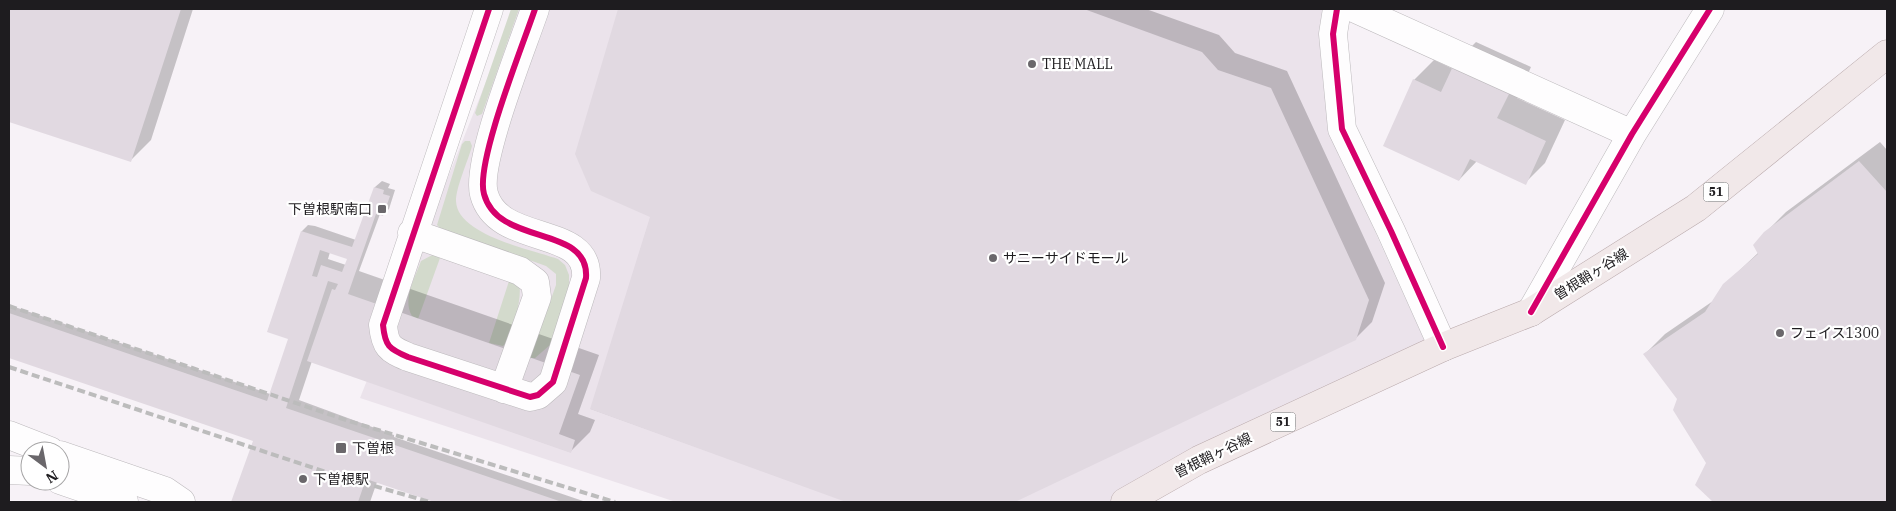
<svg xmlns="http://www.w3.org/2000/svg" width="1896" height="511" font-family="'IBM Plex Serif','Noto Sans JP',serif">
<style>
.built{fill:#ebe3eb}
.green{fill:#d3dacc}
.shadow{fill:#0003;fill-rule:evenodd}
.building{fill:#e1d9e1;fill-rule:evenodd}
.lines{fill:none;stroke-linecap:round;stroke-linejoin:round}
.minor-casing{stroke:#bcb9bc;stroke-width:29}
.major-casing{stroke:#b9a9ab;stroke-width:29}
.minor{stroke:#fefdfe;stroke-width:28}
.major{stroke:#f1e8e9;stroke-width:28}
.rail{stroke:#bcbcbc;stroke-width:4;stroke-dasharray:8 4;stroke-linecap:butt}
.cycleway-casing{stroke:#fff;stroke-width:9}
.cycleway{stroke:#d6006c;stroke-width:6}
.poi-dot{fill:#6a676b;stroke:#fff;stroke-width:2}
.labels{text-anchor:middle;stroke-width:4.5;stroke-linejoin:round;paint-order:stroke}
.shield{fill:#fff;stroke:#626062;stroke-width:1}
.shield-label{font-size:12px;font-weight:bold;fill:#1e1c1f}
.poi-label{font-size:14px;fill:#1e1c1f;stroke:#fff;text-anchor:start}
.street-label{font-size:14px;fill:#1e1c1f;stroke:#fff}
</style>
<rect width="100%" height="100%" fill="#f7f2f7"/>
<path class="built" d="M515,9H1326L1319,35L1337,148L1427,346L1111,502H676L360,398Z"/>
<path class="green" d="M511,9H519L482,114L477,116L475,113Z
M465,141H470L472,146C468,161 456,187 456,201C457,235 532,250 558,259L565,265L569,275V287L550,345L535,358H530L556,285V274L546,266L440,228L437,225L462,144Z
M436,253L519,284C523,296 512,338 503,346L489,343L509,281L440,258L418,319L412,316C402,299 415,278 421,261Z"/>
<path class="shadow" d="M9,9H193L151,140L131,160L9,121Z
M619,9H1146L1219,35L1235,53L1287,71L1385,283L1372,322L1355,339L1012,502H849L591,409L651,216L576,154Z
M1476,42L1531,67L1517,98L1565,120L1545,163L1525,183L1477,161L1459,180L1414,80L1434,60L1453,69L1456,62Z
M1880,142L1887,150V502H1715L1697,485L1707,463L1678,398L1645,354L1665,334L1713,301L1724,285L1759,252L1765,233L1786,212Z
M382,181L390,184L388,188L395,190L389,209L382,215L380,214L359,271L599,355L578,414L595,420L590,432L570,452L312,361L299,400L394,435V437L586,502H438L377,482L370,502H233L254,440L9,357V305L270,394L290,338L268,331L302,231L308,225L315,226L356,240L375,187ZM330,252L348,258L346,265L328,259Z"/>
<path class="building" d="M9,9H181L131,162L9,122Z
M618,9H1084L1202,52L1218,70L1271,88L1369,300L1356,340L1015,502H846L590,409L650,217L591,191L575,154Z
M1455,62L1512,88L1497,118L1546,141L1526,185L1470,159L1459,181L1383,146L1413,79L1441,92Z
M1859,161L1887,192V502H1713L1695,485L1706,463L1673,410L1677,399L1643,354L1705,312L1723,284L1758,254L1753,245L1764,232Z
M374,187L384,190L383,194L390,196L383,216L376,214L348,294L580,375L559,434L575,440L571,453L307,361L332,289L335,290L338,284L328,281L286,408L562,502H434L366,479L358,502H231L253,441L9,358V313L267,401L288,339L267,332L301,231L352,247ZM320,250L347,259L342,272L321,265L317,277L312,276Z"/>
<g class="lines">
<defs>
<path id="minor" d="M489,9L383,325C385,346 389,349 408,357L530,397L538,395L553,382L586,278C590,224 498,247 484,194C475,163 523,45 535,9
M1337,9L1333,34L1342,129L1391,231L1443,347
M1356,9L1632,134
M412,233L520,271L535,282L537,297L504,389
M1531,312L1632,134L1710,9
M9,435L50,451
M60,455L165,491L181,502
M9,470L30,471
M60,480L124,502"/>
<path id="major" d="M1125,502L1199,460L1443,347L1531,312L1696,208L1887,54"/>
</defs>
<use href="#minor" class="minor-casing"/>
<use href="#major" class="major-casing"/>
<use href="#minor" class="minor"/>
<use href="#major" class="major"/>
<path class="rail" d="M9,306L349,421L615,502
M9,367L329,473L430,502"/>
<defs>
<path id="cycleway" d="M489,9L383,325C385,346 389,349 408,357L530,397L538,395L553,382L586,278C590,224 498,247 484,194C475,163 523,45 535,9
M1337,9L1333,34L1342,129L1391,231L1443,347
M1531,312L1632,134L1710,9"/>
</defs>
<use href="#cycleway" class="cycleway-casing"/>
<use href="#cycleway" class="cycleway"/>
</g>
<g class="poi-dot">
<circle cx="1032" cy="64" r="5"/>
<rect x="377" y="204" width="10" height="10" rx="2.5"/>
<circle cx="993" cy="258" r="5"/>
<circle cx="1780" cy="333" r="5"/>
<rect x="335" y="442" width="12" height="12" rx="2.5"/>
<circle cx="303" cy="479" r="5"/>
</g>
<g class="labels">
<g class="shield">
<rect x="1703.5" y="182.5" width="25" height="19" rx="4"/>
<rect x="1270.5" y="412.5" width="25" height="19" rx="4"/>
</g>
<g class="shield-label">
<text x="1716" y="196">51</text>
<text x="1283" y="426">51</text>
</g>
<g class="poi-label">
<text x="1042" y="69">THE MALL</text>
<text x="372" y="214" text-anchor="end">下曽根駅南口</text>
<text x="1003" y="263">サニーサイドモール</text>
<text x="1790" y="338">フェイス1300</text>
<text x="352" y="453">下曽根</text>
<text x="313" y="484">下曽根駅</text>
</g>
<g class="street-label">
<text transform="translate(1591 274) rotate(-32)" y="5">曽根鞘ヶ谷線</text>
<text transform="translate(1213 455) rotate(-26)" y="5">曽根鞘ヶ谷線</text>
</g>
</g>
<rect width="1896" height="511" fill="none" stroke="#1e1c1f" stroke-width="20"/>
<g transform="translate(45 466) rotate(148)"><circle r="24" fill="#ffffff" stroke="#a5a4a5"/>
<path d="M0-4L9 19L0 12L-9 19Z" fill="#6a676b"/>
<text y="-8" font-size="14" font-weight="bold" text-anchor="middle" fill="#1e1c1f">N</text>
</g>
</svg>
